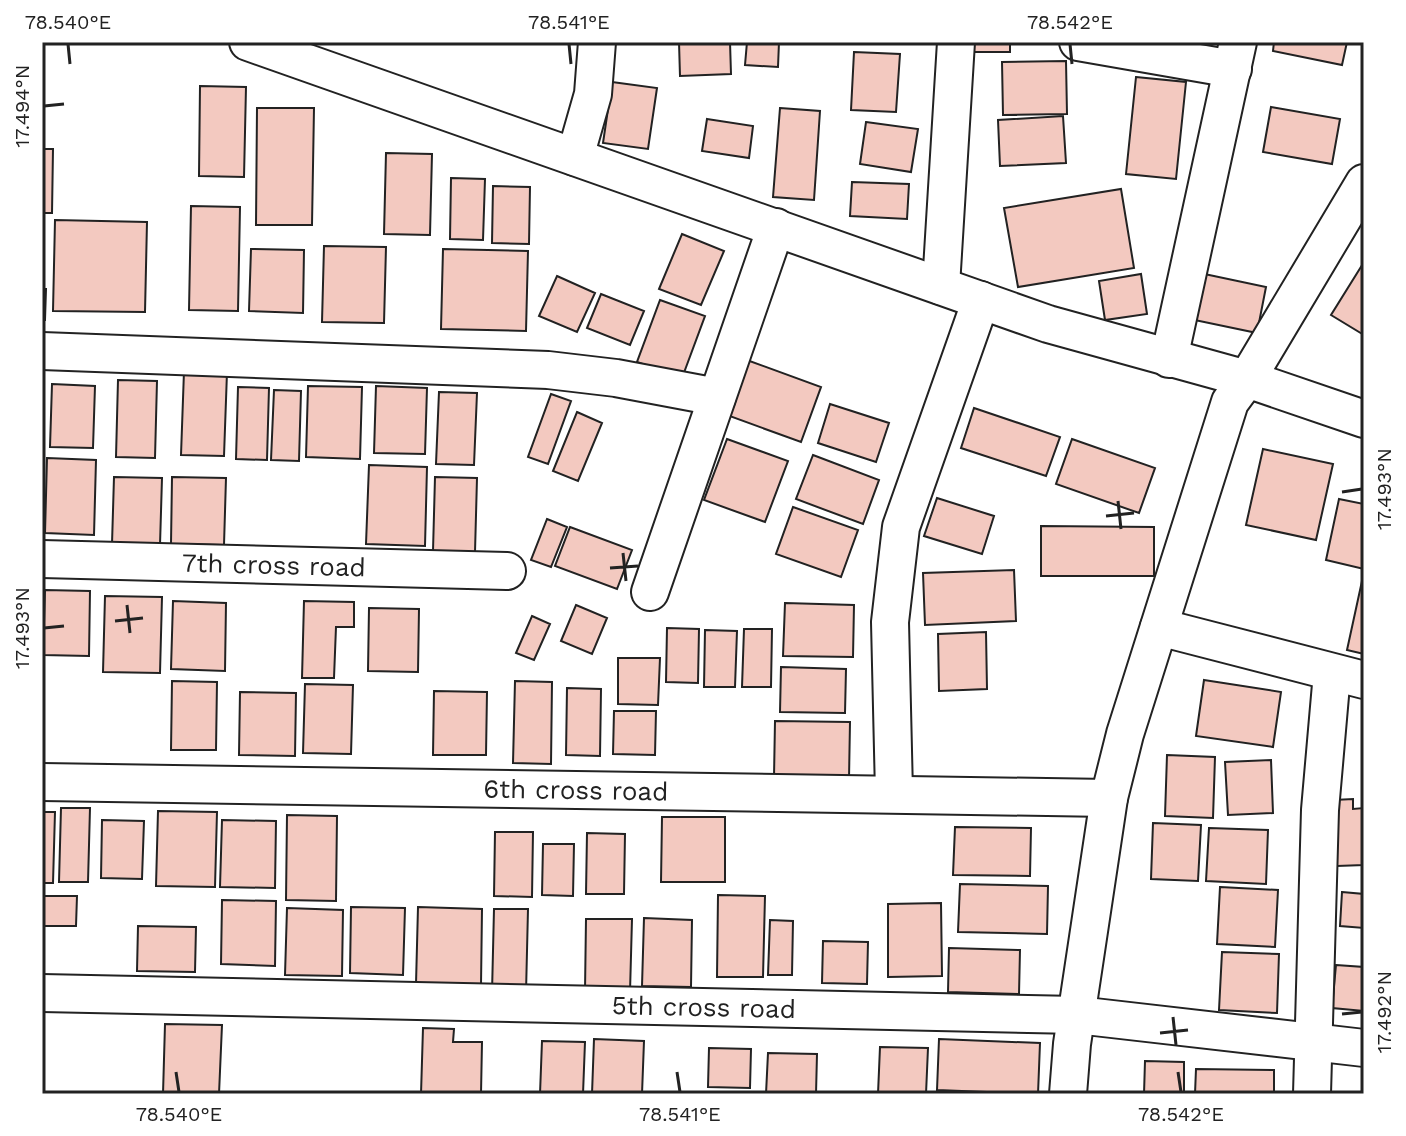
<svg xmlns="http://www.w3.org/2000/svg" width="1406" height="1136" font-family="'Work Sans',sans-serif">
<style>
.building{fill:#f3c9c0;stroke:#222;stroke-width:2}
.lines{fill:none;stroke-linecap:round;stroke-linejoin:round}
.minor-casing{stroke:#222;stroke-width:40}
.minor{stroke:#fff;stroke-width:36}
.ticks{fill:none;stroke:#222;stroke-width:3}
.labels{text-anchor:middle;stroke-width:6;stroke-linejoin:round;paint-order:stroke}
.street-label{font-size:26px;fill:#222;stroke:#fff}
.neatline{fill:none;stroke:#222;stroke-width:3}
.ticks-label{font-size:20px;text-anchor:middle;fill:#222}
</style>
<rect width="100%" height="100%" fill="#fff"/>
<path class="building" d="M679,42H730L731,74L680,76Z
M747,42H779L778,67L745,65Z
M961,42H1010V52H961Z
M1274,42H1347L1342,65L1273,51Z
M854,52L900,54L896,112L851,110Z
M1066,61L1067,114L1003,115L1002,62Z
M1136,77L1186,82L1176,179L1126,174Z
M612,82L657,88L648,149L603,143Z
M200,86L246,87L244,177L199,176Z
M1271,107L1340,119L1332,164L1263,152Z
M257,108H314L312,225H256Z
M780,108L820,111L814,200L773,197Z
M1063,116L1066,163L1000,166L998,120Z
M707,119L753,126L749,158L702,151Z
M866,122L918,129L911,172L860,164Z
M42,149H53L52,213H42Z
M386,153L432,154L430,235L384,234Z
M451,178L485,179L483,240L450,239Z
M852,182L909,184L907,219L850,216Z
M493,186L530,187L529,244L492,243Z
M1121,189L1134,268L1018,287L1004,208Z
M191,206L240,207L238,311L189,310Z
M55,220L147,222L145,312L53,311Z
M682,234L724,251L701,305L659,289Z
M324,246L386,247L384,323L322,322Z
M251,249L304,250L303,313L249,311Z
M443,249L528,251L526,331L441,329Z
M1364,262V335L1331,315Z
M1195,272L1266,287L1257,333L1185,318Z
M1141,274L1147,314L1105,320L1099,281Z
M557,276L595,293L577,332L539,316Z
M42,289H46L45,320H42Z
M601,294L644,311L630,345L587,328Z
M660,300L705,316L682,378L637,362Z
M744,359L821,387L801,442L724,414Z
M184,371L227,372L224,456L181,455Z
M118,380L157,381L155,458L116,457Z
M52,384L95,386L93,448L50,447Z
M308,386L362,387L360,459L306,457Z
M376,386L427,388L425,454L374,453Z
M238,387L269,388L267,460L236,459Z
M274,390L301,391L299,461L271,460Z
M439,392L477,393L474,465L436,464Z
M551,394L571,401L548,464L528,457Z
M830,404L889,423L876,462L818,443Z
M974,408L1060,437L1046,476L961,448Z
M577,412L602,423L578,481L553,471Z
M727,439L788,461L765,522L704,500Z
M1072,439L1155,468L1139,513L1056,484Z
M1263,449L1333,464L1316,540L1246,525Z
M813,455L879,480L863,524L796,499Z
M47,458L96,460L94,535L45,533Z
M369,465L427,467L425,546L366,544Z
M114,477L162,478L160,545L112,544Z
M172,477L226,478L224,545L171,544Z
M435,477L477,478L475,552L433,551Z
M937,498L994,516L982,554L924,536Z
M1339,499L1364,504V569L1326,560Z
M793,507L858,530L841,577L776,554Z
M547,519L567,527L551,567L531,560Z
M1041,526L1154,527V576H1041Z
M570,527L632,550L617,589L555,566Z
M1014,570L1016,621L925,625L923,573Z
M1362,581L1364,582V654L1347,650Z
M45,590L90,591L89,656L43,655Z
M105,596L162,597L160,673L103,672Z
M173,601L226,603L225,671L171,669Z
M304,601L354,602V627H336L334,678H302Z
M785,603L854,605L853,657L783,656Z
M576,605L607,618L592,654L561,641Z
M369,608L419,609L418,672L368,671Z
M532,616L550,624L534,660L516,653Z
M667,628L699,629L698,683L666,682Z
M744,629H772L771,687H742Z
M705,630L737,631L735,687H704Z
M986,632L987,689L939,691L938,634Z
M618,658H660L658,705L618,704Z
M781,667L846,669L845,713L780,712Z
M1204,680L1281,692L1273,747L1196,736Z
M172,681L217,682L216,750H171Z
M515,681L552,682L551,764L513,763Z
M305,684L353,685L351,754L303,753Z
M567,688L601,689L600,756L566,755Z
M434,691L487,692L486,755H433Z
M240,692L296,693L295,756L239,755Z
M614,711H656L655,755L613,754Z
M775,721L850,722L849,779L774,777Z
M1167,755L1215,757L1213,818L1165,816Z
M1271,760L1273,813L1228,815L1225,762Z
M1353,799V809L1364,808V865L1337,866L1334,800Z
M61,808H90L88,882H59Z
M158,811L217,812L215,887L156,886Z
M42,812H55L53,883H42Z
M287,815L337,816L336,901L286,900Z
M662,817H725V882H661Z
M102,820L144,821L142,879L101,878Z
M222,820L276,821L275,888L220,887Z
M1153,823L1201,825L1198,881L1151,879Z
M955,827L1031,828L1030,876L953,875Z
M1209,828L1268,830L1266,884L1206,881Z
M495,832H533L532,897L494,896Z
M587,833L625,834L624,894H586Z
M543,844H574L573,896L542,895Z
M960,884L1048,886L1047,934L958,932Z
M1220,887L1278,890L1275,947L1217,944Z
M1342,892L1364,894V928L1340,926Z
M718,895L765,896L763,977H717Z
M42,896H77L76,926H42Z
M222,900L276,901L275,966L221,964Z
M941,903L942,976L888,977V904Z
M351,907L405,908L403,975L350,973Z
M418,907L482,909L481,985L416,984Z
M287,908L343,910L342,976L285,975Z
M494,909H528L526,993H492Z
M644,918L692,920L691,987L642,986Z
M586,919H632L630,992L585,991Z
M770,920L793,921L792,975H768Z
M138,926L196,927L195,972L137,971Z
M823,941L868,942L867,984L822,983Z
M949,948L1020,950L1019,994L948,992Z
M1222,952L1279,954L1277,1013L1219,1010Z
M1336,965L1364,967V1011L1332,1008Z
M165,1024L222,1025L219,1094H163Z
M423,1028L454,1029L453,1042H482L481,1094H421Z
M594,1039L644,1041L642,1094H592Z
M939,1039L1040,1043L1038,1094L937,1090Z
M542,1041L585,1042L583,1094H540Z
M880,1047L928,1048L926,1094H878Z
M709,1048L751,1049L750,1088L708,1087Z
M768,1053L817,1054L816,1094H766Z
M1145,1061L1184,1062V1094H1144Z
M1196,1069L1274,1070V1094H1195Z"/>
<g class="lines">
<defs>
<g id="minor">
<path d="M248,42L1048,324L1247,379L1364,419"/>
<path d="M1078,42L1233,69"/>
<path d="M575,157L593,94L597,42"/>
<path d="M941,286L956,42"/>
<path d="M42,351L548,370L616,378L717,397"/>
<path d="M1169,359L1238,42"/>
<path id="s1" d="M42,559L507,571"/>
<path d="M650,592L776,227"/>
<path d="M1159,627L1364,680"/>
<path id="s2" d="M42,782L1109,798"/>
<path d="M894,793L890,622L901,527L981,300"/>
<path id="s3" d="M42,993L1077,1015L1364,1048"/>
<path d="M1068,1094L1072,1044L1109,798L1125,734L1230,402L1247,379L1364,183"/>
<path d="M1312,1094L1320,810L1332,673"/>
</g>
</defs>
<use href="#minor" class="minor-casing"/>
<use href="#minor" class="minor"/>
</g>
<path class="ticks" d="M68,44L70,64M569,44L571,64M1070,44L1072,64M44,106L64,104M1342,492L1362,489M1118,501L1121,529M1106,516L1134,513M623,553L626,581M610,568L638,566M127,605L130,633M115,621L143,618M44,628L64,626M1342,1014L1362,1012M1173,1017L1176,1045M1160,1033L1188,1030M176,1072L179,1092M677,1072L680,1092M1178,1072L1181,1092"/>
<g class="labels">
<g class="street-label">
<text dy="9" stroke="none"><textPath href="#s1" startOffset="232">7th cross road</textPath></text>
<text dy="9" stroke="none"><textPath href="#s2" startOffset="534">6th cross road</textPath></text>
<text dy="9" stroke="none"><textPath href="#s3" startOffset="662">5th cross road</textPath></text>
</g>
</g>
<rect width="1406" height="1136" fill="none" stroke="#ffffff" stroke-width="88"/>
<rect x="44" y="44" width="1318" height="1048" class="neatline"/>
<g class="ticks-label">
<text x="68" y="29">78.540°E</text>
<text x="569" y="29">78.541°E</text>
<text x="1070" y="29">78.542°E</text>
<text transform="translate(22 106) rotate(-90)" y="7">17.494°N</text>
<text transform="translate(1384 489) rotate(-90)" y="7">17.493°N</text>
<text transform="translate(22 628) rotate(-90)" y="7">17.493°N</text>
<text transform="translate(1384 1012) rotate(-90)" y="7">17.492°N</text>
<text x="179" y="1121">78.540°E</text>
<text x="680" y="1121">78.541°E</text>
<text x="1181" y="1121">78.542°E</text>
</g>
</svg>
